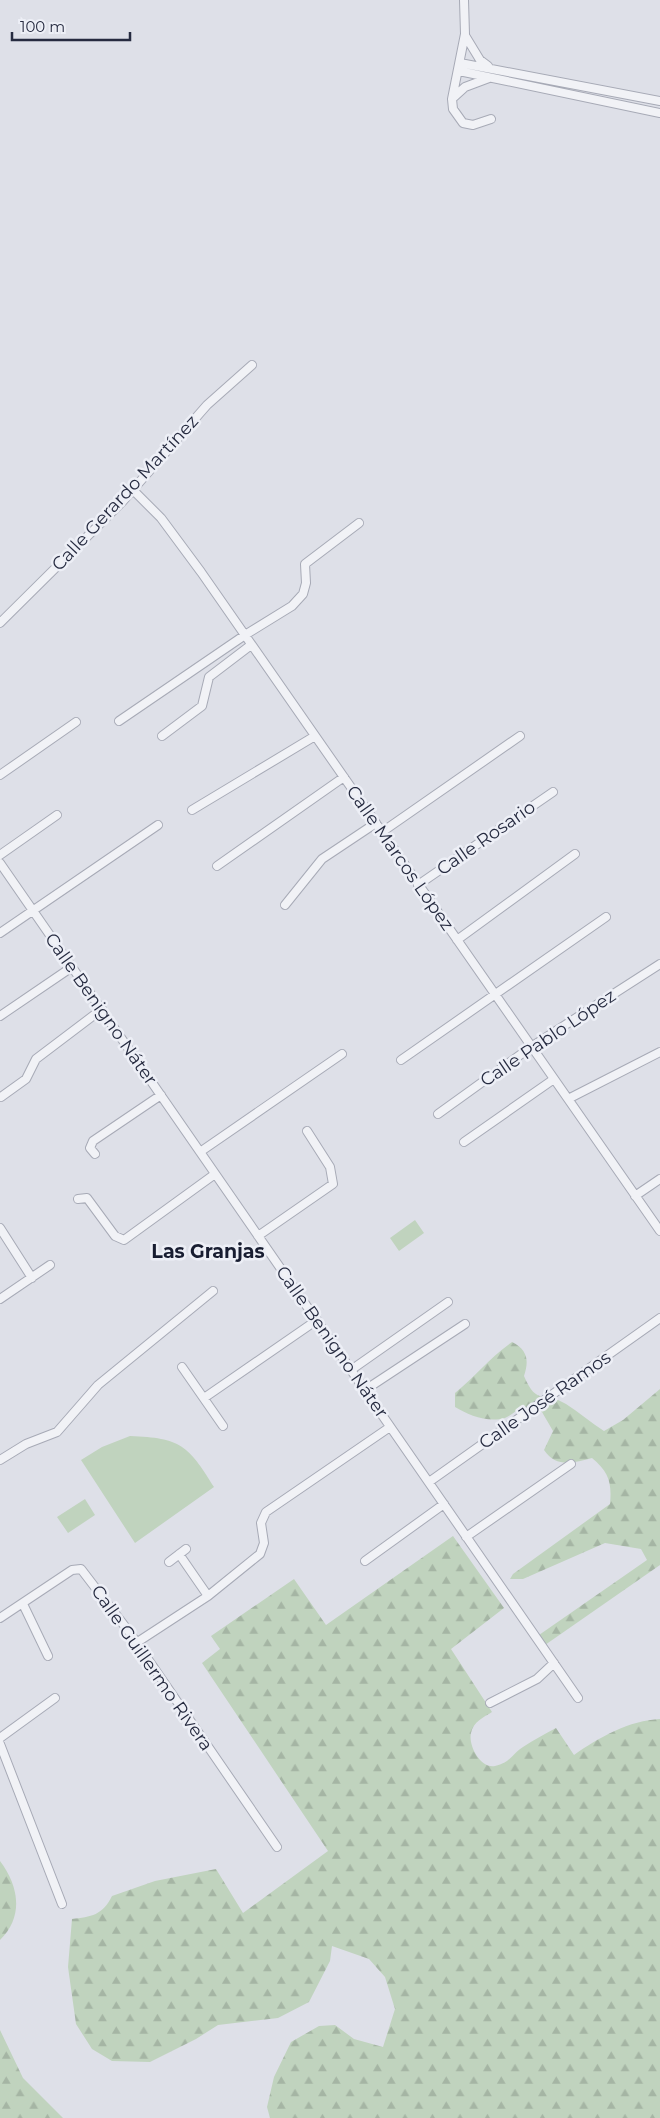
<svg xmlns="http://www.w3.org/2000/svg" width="660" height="2118" font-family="Montserrat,sans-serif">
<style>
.grass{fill:#c0d3be}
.forest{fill:url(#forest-firs)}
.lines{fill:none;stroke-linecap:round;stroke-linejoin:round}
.minor-casing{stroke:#a7aab6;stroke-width:10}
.minor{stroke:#f1f2f6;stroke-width:8}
.labels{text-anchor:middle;stroke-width:5;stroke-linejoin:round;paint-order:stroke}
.street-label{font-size:18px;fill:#262b40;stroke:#edeff6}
.neighbourhood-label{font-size:19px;font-weight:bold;fill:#181d31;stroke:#edeff6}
</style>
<defs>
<pattern id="forest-firs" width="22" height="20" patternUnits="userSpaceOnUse" patternTransform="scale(1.25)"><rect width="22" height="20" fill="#c0d3be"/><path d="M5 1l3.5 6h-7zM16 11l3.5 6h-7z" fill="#a5b5a4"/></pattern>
</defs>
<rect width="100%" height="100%" fill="#dee0e8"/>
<path class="grass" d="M415,1220L424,1233L399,1251L390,1238Z
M130,1436C181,1438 188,1445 214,1487L135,1543L81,1460L102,1447Z
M85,1499L95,1515L68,1533L57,1517Z"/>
<path class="forest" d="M512,1342C528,1350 529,1361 524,1376C537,1407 545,1391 566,1404C579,1412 591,1423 604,1431L623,1420L660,1389V1565L545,1645L539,1635L647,1560L641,1549L605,1543L523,1579H510L513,1574L610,1504C612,1483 609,1472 592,1458C573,1463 556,1468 544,1450L553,1431L542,1412L522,1407C517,1410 510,1416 505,1418C488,1423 468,1415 455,1407V1393C476,1376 489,1358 512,1342Z
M453,1536L504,1608L451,1649L492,1712C484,1717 473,1722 471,1733C468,1745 480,1769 495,1766C511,1762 511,1755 523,1747C533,1740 545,1734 556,1728L574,1755C598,1738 630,1720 660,1719V2118H270L267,2107L274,2077L291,2042L319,2026L335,2025L354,2039L383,2047L395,2009L385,1977L369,1959L332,1946L330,1961L309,2002L278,2018L218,2025L196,2039L150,2062L112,2061L92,2049L76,2024L68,1967L72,1919C91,1917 103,1915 112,1896L155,1881L216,1869L243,1913L328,1851L202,1663L220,1649L211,1636L294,1579L326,1625Z
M0,1861C19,1886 24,1917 0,1940Z
M0,2030L23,2078L63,2118H0Z"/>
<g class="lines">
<defs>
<path id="minor" d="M464,0L465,34L452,99L453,109L463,123L473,125L491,119
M466,37L480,60L488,66
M460,63L660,101
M459,71L660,113
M454,97L465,87L489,78
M133,490L161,518L201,572L660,1231
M0,623L123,501L207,405L252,365
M119,721L245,635L292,606L303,594L306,583L305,564L359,523
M162,736L202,706L209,677L251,645
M0,775L76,722
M192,810L315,736
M382,832L520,736
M0,855L57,815
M0,863L578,1698
M217,866L344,777
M418,885L553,792
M285,905L322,859L376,823
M0,933L158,825
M457,940L575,854
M0,1016L72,967
M401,1060L606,917
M1,1097L26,1079L36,1059L102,1009
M568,1099L660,1052
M438,1114L531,1047L660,964
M464,1142L554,1079
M200,1152L342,1054
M95,1154L90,1148L93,1141L161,1095
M635,1196L660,1179
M78,1199L87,1198L115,1236L124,1240L215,1174
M0,1228L32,1278
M258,1236L333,1184L330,1167L307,1131
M0,1299L50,1265
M182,1367L223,1426
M351,1370L448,1302
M365,1390L465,1324
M204,1398L317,1320
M0,1460L26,1444L57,1432L98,1385L213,1291
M429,1482L660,1318
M466,1537L571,1464
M179,1554L208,1596
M365,1561L444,1504
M169,1562L186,1549
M23,1604L48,1656
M0,1618L72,1570L81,1569L130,1633L277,1847
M136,1643L208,1596L260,1554L264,1543L261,1523L266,1512L390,1427
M490,1703L537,1679L554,1663
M0,1738L55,1698
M0,1744L62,1904"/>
</defs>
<use href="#minor" class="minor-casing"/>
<use href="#minor" class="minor"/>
</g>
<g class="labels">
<g class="street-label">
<text transform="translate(125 493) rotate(-47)" y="6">Calle Gerardo Martínez</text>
<text transform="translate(486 838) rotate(-35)" y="6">Calle Rosario</text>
<text transform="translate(400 858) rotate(55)" y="6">Calle Marcos López</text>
<text transform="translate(101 1009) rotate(55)" y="6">Calle Benigno Náter</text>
<text transform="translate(548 1038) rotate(-34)" y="6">Calle Pablo López</text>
<text transform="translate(332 1342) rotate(55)" y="6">Calle Benigno Náter</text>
<text transform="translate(545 1400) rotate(-35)" y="6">Calle José Ramos</text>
<text transform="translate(152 1668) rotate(55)" y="6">Calle Guillermo Rivera</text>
</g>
<g class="neighbourhood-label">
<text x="208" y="1258">Las Granjas</text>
</g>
</g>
<path d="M12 32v8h118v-8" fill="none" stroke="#262b40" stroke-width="2.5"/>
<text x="20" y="32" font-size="15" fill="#262b40" stroke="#edeff6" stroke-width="4" paint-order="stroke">100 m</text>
</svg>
